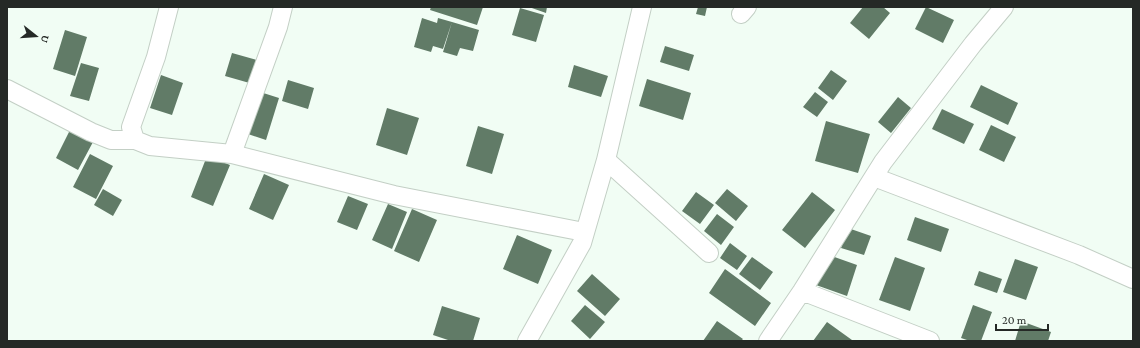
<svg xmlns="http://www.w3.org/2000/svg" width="1140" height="348" font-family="'Crimson Pro',serif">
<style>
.building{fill:#617b67}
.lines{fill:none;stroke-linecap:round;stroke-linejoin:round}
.street-casing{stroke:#c3cfc5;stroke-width:20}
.street{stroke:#fff;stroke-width:18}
</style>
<rect width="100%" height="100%" fill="#f1fdf4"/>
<path class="building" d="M431,7H483L477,25L430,10Z
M529,7H547L546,13Z
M698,7H707L705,16L696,14Z
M863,7H883L890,13L869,39L850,23Z
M926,7L954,20L943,43L915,29Z
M520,8L544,15L536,42L512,35Z
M422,18L437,23L438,18L452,22L443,49L433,46L431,52L414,47Z
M452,22L479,30L473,51L460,48L457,56L443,52Z
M65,30L87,37L75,76L53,69Z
M665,46L694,55L689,71L660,62Z
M232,53L260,61L253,84L225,76Z
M81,63L99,68L89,101L70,96Z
M574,65L608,76L601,97L568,87Z
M831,70L847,81L833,100L818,88Z
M161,75L183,83L172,115L150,108Z
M647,79L691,93L683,120L639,106Z
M288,80L314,88L308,109L282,101Z
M981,85L1018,103L1008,125L970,107Z
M257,91L279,98L266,140L245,133Z
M815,92L828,102L817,117L803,107Z
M898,97L911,108L891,133L878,122Z
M387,108L419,118L407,155L376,145Z
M942,109L974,124L964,144L932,129Z
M826,121L870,134L858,173L815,161Z
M991,125L1016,137L1004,162L979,150Z
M478,126L504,134L492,174L466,166Z
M70,130L93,142L78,170L56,158Z
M90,154L113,166L96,199L73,187Z
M207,156L230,165L213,206L191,197Z
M264,174L289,185L273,220L249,209Z
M103,189L122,200L113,216L94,205Z
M727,189L748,206L736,221L715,203Z
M696,192L714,205L700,224L682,211Z
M812,192L835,210L805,248L782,230Z
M348,196L368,204L357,230L337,222Z
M388,204L407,212L392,249L372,240Z
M412,209L437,220L419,262L394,251Z
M717,214L734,227L721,245L704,231Z
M915,217L949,229L941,252L907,240Z
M848,228L871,236L864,255L841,248Z
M517,235L552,250L538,284L503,269Z
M730,243L747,256L737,270L720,258Z
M826,254L857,265L847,296L816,285Z
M752,257L773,272L760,290L739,274Z
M895,257L925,268L910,311L879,300Z
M1015,259L1038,267L1026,300L1003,292Z
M725,269L771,303L755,326L709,293Z
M979,271L1002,279L997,293L974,285Z
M592,274L620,299L605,316L577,291Z
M585,305L605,322L590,339L571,321Z
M973,305L992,312L981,341H970L961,338Z
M442,306L480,318L473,341H451L433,335Z
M717,321L743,339L741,341H703Z
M1021,321L1051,332L1048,341H1015Z
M827,322L852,340L851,341H813Z"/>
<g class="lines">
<defs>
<path id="street" d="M741,14L747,7
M7,89L91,132L111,140H135L150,146L232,154L394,195L584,232
M135,140L131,127L156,57L169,7
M232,154L278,27L283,7
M606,160L709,253
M874,177L1079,255L1133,279
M802,291L930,341
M527,341L582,243L606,160L642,7
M768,341L802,291L883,162L973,44L1004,7"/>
</defs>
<use href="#street" class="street-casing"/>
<use href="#street" class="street"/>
</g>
<rect width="1140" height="348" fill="none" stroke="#252926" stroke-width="16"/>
<g transform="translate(36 36) rotate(107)" stroke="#f1fdf4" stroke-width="3" paint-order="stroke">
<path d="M0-3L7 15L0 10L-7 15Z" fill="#252926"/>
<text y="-6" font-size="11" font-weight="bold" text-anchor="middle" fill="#252926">U</text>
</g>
<path d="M996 324v6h52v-6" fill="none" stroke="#252926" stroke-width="2"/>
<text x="1002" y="324" font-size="12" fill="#252926" stroke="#f1fdf4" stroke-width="3" paint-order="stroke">20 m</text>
</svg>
